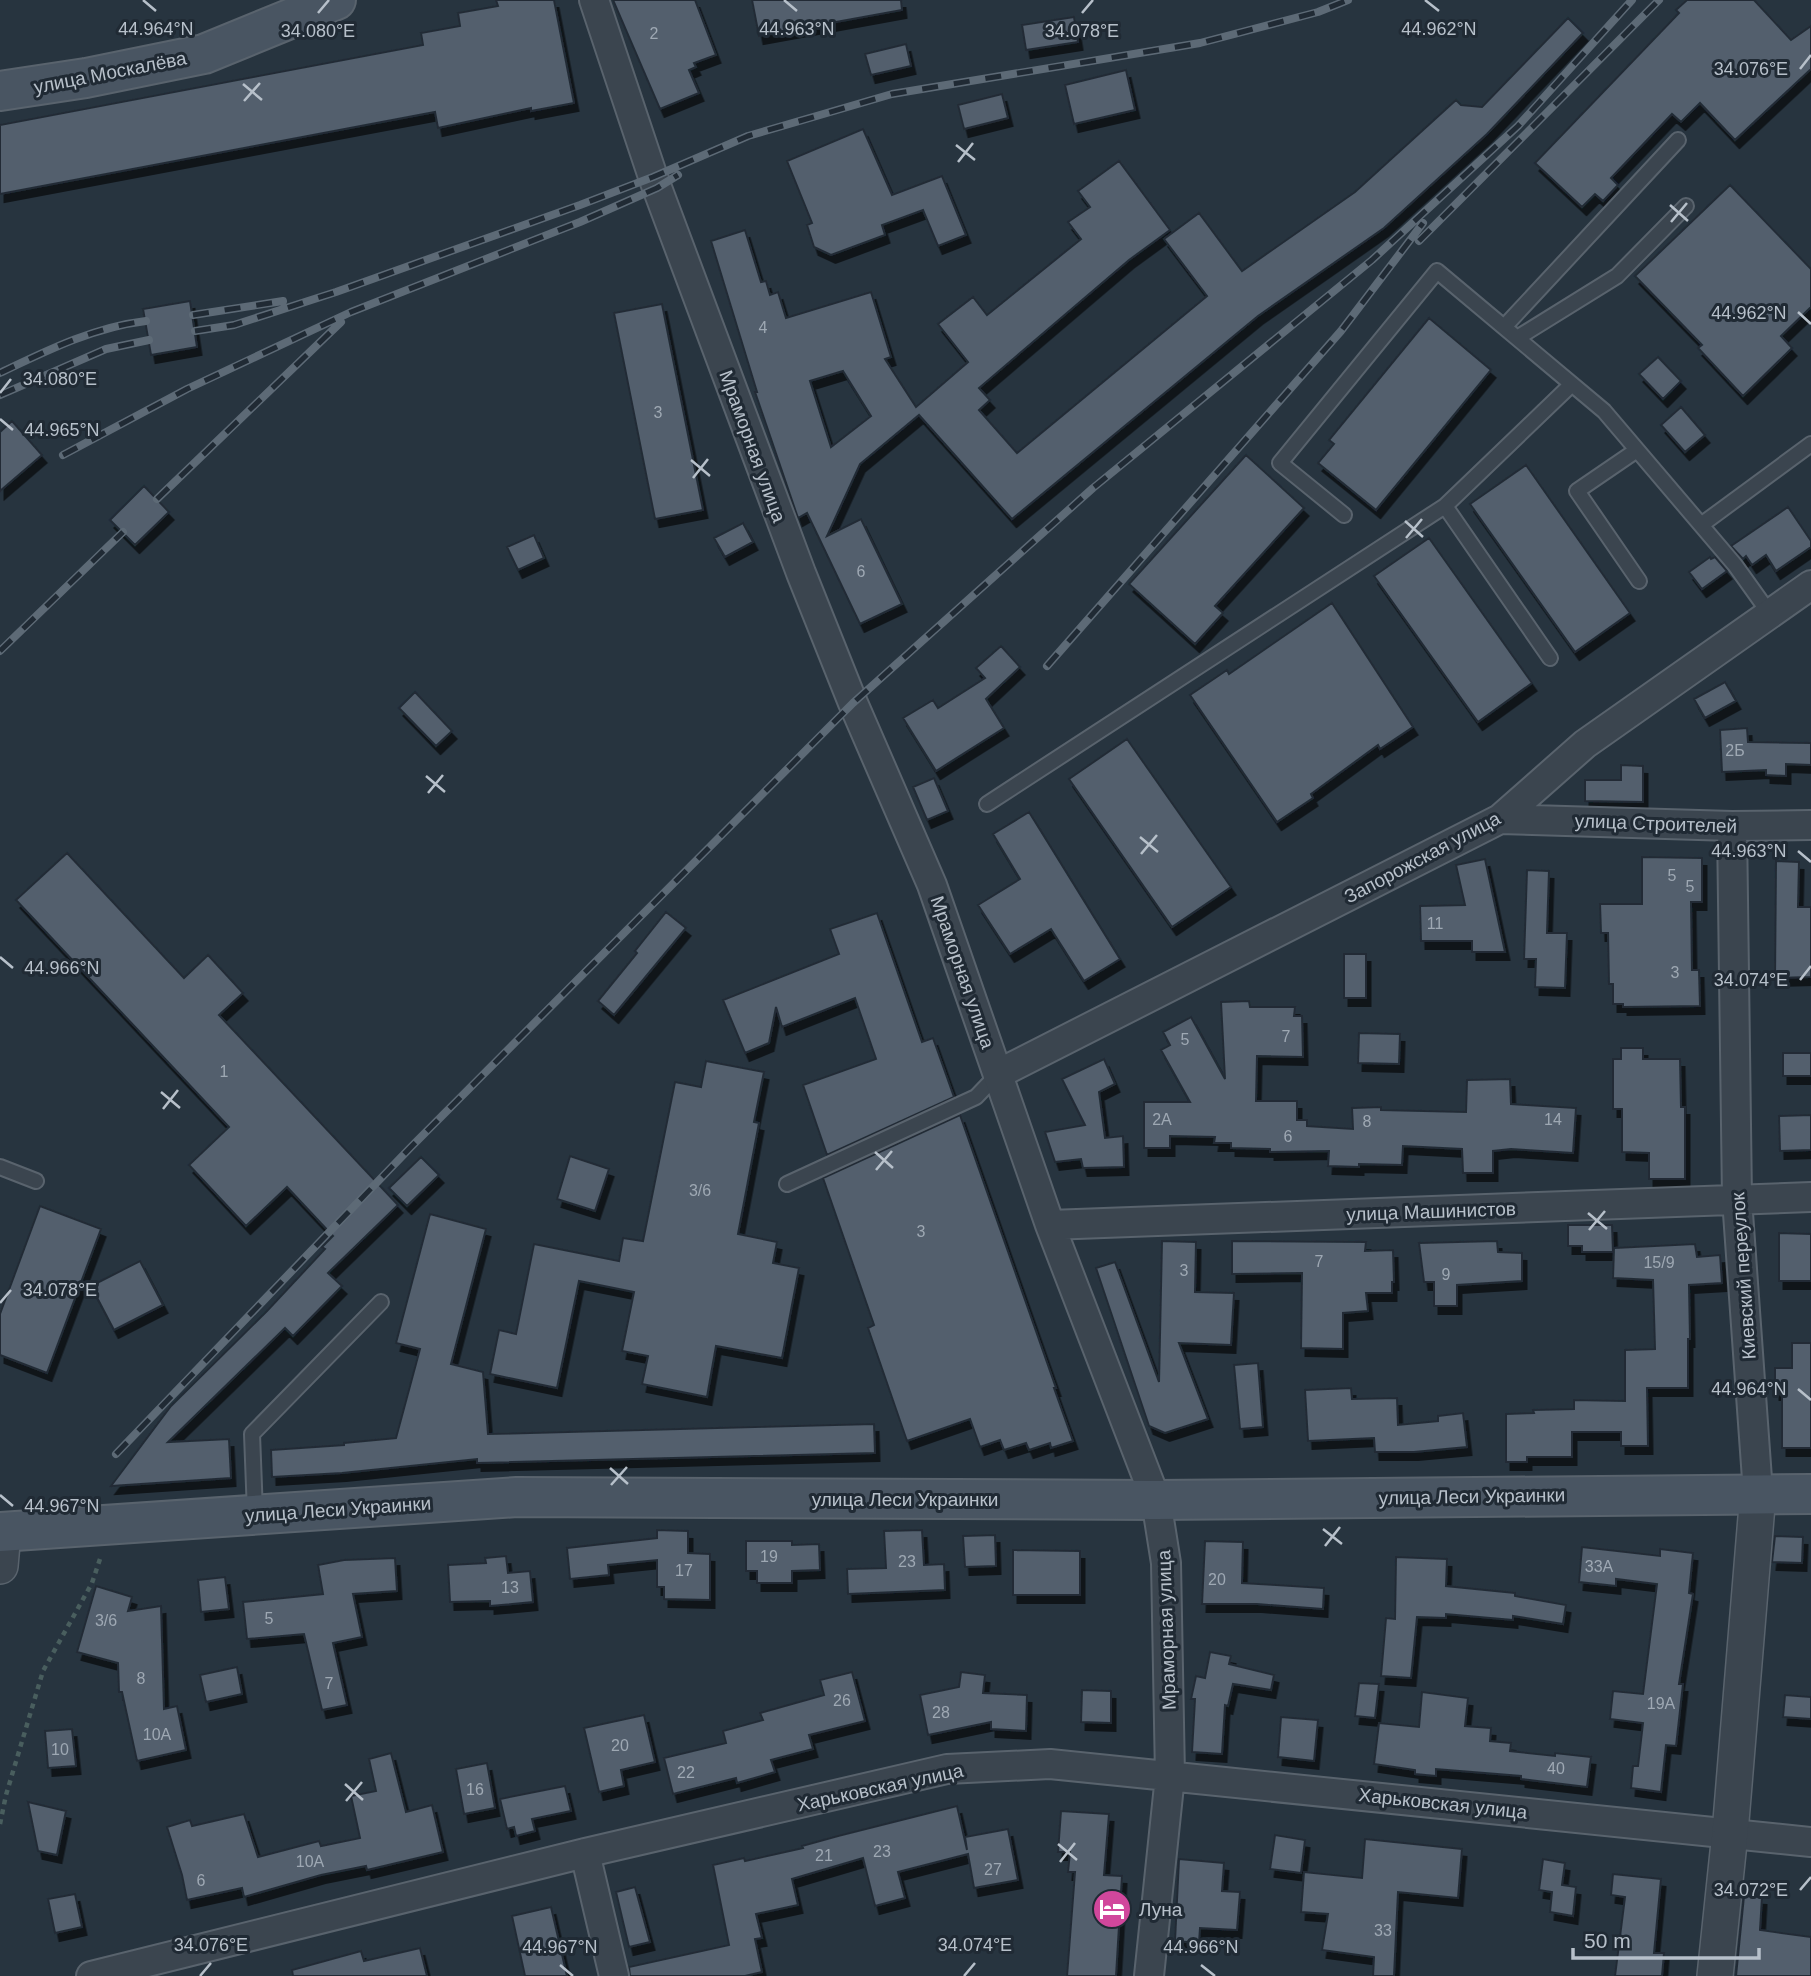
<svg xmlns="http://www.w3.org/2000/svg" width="1811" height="1976" font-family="Helvetica,sans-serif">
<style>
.building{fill:#525f6d;stroke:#222c36;stroke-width:2;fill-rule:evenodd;filter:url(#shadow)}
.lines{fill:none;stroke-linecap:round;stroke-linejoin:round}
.service-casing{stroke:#59636d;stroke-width:18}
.minor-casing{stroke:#59636d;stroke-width:32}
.tertiary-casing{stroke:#59636d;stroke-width:38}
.secondary-casing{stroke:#59636d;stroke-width:42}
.path{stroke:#495e5e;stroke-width:4.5;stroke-dasharray:5 5;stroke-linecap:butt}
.service{stroke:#3b454f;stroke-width:14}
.minor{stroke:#3b454f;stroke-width:28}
.tertiary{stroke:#3b454f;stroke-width:35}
.secondary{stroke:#495562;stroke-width:38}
.rail-casing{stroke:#5d6a76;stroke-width:8}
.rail{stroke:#202a34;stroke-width:5;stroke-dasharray:16;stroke-linecap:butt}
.ticks{fill:none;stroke:#b7c0ca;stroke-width:2.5}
.labels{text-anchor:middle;stroke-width:6;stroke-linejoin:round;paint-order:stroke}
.number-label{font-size:16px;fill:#9ea8b3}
.street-label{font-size:19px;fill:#b7c0ca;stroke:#202a34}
.poi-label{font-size:19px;fill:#b7c0ca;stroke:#202a34;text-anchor:start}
.ticks-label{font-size:18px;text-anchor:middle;fill:#b7c0ca;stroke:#202a34;stroke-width:6;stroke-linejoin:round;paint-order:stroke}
</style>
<defs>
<filter id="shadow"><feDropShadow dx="4.5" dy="8" stdDeviation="0" flood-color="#0009"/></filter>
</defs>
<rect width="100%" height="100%" fill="#27343f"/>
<path class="building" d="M496,0H554L574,103L531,111V108L438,128L435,112L0,194V125L423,45L421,33L460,26L458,13L498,6Z
M613,0H695L716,55L694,63L696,67L689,70L699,93L660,109Z
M752,0H901L902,10L759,36Z
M1687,0H1754L1791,40L1811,26V69L1735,140L1700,103L1681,122L1672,114L1611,178L1618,185L1603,201L1595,194L1582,207L1535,163L1679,13L1676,10Z
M1074,17L1078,42L1026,50L1022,25Z
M1568,18L1583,33L1487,134L1384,228L1258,316L1012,519L919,415L860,464L827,536L861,519L902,604L860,624L807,513L798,518L755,392H757L711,241L745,230L761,282L766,281L770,295L778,292L786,318L871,292L891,357L885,359L916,407L968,362L938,324L973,297L987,315L1081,239L1068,222L1090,207L1078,191L1119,161L1170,230L1129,260L979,388L990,400L979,410L1017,453L1207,296L1164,239L1199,213L1242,271L1355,192L1456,100L1461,105L1482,107ZM843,371L871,416L831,447L810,381Z
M906,44L911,66L871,75L865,54Z
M1126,70L1135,110L1074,124L1065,85Z
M1002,94L1008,118L964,129L958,105Z
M863,129L892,195L942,176L966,235L938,246L923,210L882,225L885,235L831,255L814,247L807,225L812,223L787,161Z
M1730,185L1811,269V307L1781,336L1792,348L1743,396L1698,348L1702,345L1635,276Z
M190,301L197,347L151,355L143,309Z
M662,304L703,510L655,519L614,313Z
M1429,318L1491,370L1376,510L1318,463L1334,444L1329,440Z
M1658,357L1681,381L1663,399L1639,374Z
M1681,407L1705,435L1685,452L1661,425Z
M12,421L42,455L0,491V432Z
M1246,455L1304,508L1215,606L1223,613L1195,644L1129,584Z
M1526,465L1630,613L1575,652L1470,504Z
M144,486L169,512L135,545L110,520Z
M1788,507L1811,541V547L1776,571L1766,555L1752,565L1746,556L1743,559L1731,546Z
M743,523L753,542L725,557L714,538Z
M534,535L544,558L518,570L507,547Z
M1429,538L1532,683L1478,722L1374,576Z
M1710,557L1711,559L1715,557L1727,571L1702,589L1689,572Z
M1332,603L1413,727L1380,749L1378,745L1311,794L1313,798L1277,822L1190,695L1227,670L1229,674Z
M1001,646L1020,667L986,699L1004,728L936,771L903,718L933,700L938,708L985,678L976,668Z
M1725,682L1736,701L1705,718L1694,699Z
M415,692L452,731L436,746L399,708Z
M1747,728L1748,742L1811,743V765L1786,764V776L1766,775V770L1722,772L1720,730Z
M1127,739L1231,887L1172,927L1069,779Z
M1621,765L1643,766V802L1585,801V780H1621Z
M934,778L948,811L927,820L913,787Z
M1029,812L1120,959L1084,981L1051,929L1010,954L978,905L1020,879L993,834Z
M67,853L184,978L208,955L243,993L219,1015L398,1205L328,1273L342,1286L293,1336L285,1328L168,1442L229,1439L231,1478L111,1486L171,1406L267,1311L325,1249L322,1247L333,1236L287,1187L246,1226L189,1165L229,1127L16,900Z
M1642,857L1702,858V902H1691L1692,970H1699L1700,1006L1623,1007V1004H1613V984H1609L1608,933H1601L1600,904H1642Z
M1485,859L1505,952H1472V941H1421L1420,906L1465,905L1456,865Z
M1776,861L1799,862L1798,907H1811V977L1775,978Z
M1527,870L1549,871L1547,933H1567L1565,988L1535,987L1536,959H1524Z
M666,912L686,928L614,1015L598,1001L637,953L635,951Z
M877,913L922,1042L933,1038L954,1097L827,1155L803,1085L876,1059L855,998L782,1027L776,1007L769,1043L745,1053L723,1000L839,954L830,929Z
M1344,954H1366V998H1344Z
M1249,1001L1250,1007H1295L1294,1016H1302L1303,1057L1257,1056L1256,1101H1297V1120H1307V1126L1353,1129L1352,1108L1381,1107V1110L1466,1112L1467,1080L1510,1079L1511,1104L1576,1108L1573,1153L1511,1149L1493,1151V1173H1463L1462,1149L1403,1146L1402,1165L1359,1164V1167L1328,1166L1329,1151L1270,1152V1149L1231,1148V1143H1214L1215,1137L1170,1136V1148H1144V1102H1190L1161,1050L1170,1045L1163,1032L1191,1017L1225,1079L1221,1002Z
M1359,1033L1400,1034L1399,1064L1358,1063Z
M1621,1048H1643V1059H1680L1681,1107H1685V1179H1649V1153L1622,1152V1109H1613V1059H1621Z
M1783,1053H1811V1076H1783Z
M1104,1059L1115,1084L1099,1092L1105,1138L1123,1136L1124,1167L1083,1168L1081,1159L1055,1162L1045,1132L1085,1125L1062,1079Z
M706,1061L764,1072L754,1122L759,1123L738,1234L777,1242L773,1263L799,1268L782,1358L716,1346L707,1397L642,1384L648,1356L622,1351L634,1292L579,1281L557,1388L490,1374L499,1330L516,1334L534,1244L619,1261L623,1238L643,1241L675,1082L701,1087Z
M960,1115L1056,1388H1054L1073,1441L1051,1448L1050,1443L1029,1450L1026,1443L1004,1450L1000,1440L980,1447L970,1419L907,1441L868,1328L874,1325L823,1178Z
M1811,1115V1150L1780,1151L1779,1116Z
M570,1156L609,1169L595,1211L557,1199Z
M421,1157L439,1175L407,1206L389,1188Z
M40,1206L101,1229L47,1373L0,1355V1314Z
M430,1214L486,1229L451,1364L483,1372L488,1434L874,1424L875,1453L477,1463V1459L342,1473L272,1477L271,1450L344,1445V1443L396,1438L420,1349L396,1343Z
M1568,1225H1612L1613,1252H1582V1246H1568Z
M1779,1233L1811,1234V1281H1779Z
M1162,1241L1196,1242L1195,1292L1234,1293L1231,1345L1179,1343L1208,1419L1165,1433L1149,1426L1096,1268L1115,1262L1159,1382Z
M1232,1241L1366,1242L1365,1251L1393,1250L1394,1282H1392V1293H1366L1368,1311L1343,1313V1349L1301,1348L1302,1273L1232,1274Z
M1497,1241L1498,1252L1522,1253V1281L1457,1285V1306H1434V1282H1424L1419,1243Z
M1695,1244L1697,1257L1720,1255L1722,1283L1689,1285L1690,1339H1688V1388H1647L1648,1446H1621V1432H1572V1457H1527V1462H1506V1414L1534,1413L1533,1410L1574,1409V1400L1625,1401V1350L1655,1349L1653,1280L1613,1278L1614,1248Z
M140,1261L163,1305L114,1330L91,1286Z
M1792,1343H1811V1448H1782V1392H1775V1368H1792Z
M1258,1363L1263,1427L1240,1429L1234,1365Z
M1351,1388L1352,1399L1397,1398L1398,1425L1438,1421V1416L1463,1413L1467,1447L1414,1452H1375L1374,1438L1308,1441L1305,1390Z
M657,1530L688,1531V1553L710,1554V1600L664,1599V1587H657V1560L608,1565L609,1575L570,1579L567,1548L657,1538Z
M922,1530L924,1565L944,1564L945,1590L848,1594L847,1569L886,1568L884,1531Z
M995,1535L996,1566L965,1567L963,1536Z
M1775,1536L1803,1537L1802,1563L1772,1562Z
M746,1541H792V1545L819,1544L820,1570L792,1571V1583H757V1571H746Z
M1205,1541L1243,1542L1242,1583L1324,1588L1323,1609L1257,1604H1202Z
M1582,1547L1660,1556V1549L1693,1553L1689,1593L1693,1594L1679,1684H1683L1676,1746L1666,1745L1661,1792L1631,1788L1633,1766H1638L1643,1723L1610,1719L1613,1691L1643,1694L1657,1584L1616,1579V1586L1579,1582Z
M1013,1550L1080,1551V1595H1013Z
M506,1556L508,1573L530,1571L533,1602L490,1606V1601L450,1602L448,1565L486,1563L485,1558Z
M1396,1557L1447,1559L1446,1586L1515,1593V1596L1566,1605L1563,1624L1513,1616V1620L1446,1614V1618L1417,1617L1411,1678L1381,1676L1386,1618L1395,1619Z
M395,1558L397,1591L353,1594L362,1637L333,1643L347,1705L322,1710L304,1634L247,1639L243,1602L323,1594L318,1565L344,1560Z
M225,1577L229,1609L201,1612L198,1580Z
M96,1586L132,1597L128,1611L161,1606L164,1709L177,1706L186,1750L137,1761L122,1692H119L118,1663L77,1652Z
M1210,1652L1231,1656L1229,1664L1274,1675L1271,1690L1233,1684L1228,1706L1225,1705L1222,1754L1192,1752L1195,1699H1191L1196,1676L1205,1678Z
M237,1667L242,1694L206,1702L200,1675Z
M852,1672L865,1721L809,1735L813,1749L771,1760L775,1772L737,1783L736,1778L673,1794L664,1758L726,1743L723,1731L763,1720L760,1713L824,1695L820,1680Z
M961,1672L985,1675L983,1693L1027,1695L1026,1731L991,1729V1722L928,1735L920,1695L959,1687Z
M1359,1683L1379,1684L1375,1718L1355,1716Z
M1082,1690L1111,1691V1723L1081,1722Z
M1422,1692L1468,1698L1465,1726L1491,1728L1490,1741L1511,1743L1510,1751L1555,1756V1753L1591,1757L1587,1787L1521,1779V1776L1436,1769V1776L1415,1774V1770L1374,1764L1379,1723L1419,1727Z
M1785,1695L1811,1697V1719L1783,1717Z
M644,1715L655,1762L621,1770L624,1786L599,1792L584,1728Z
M1281,1717L1318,1720L1314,1761L1278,1757Z
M72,1729L76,1766L48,1768L45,1731Z
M391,1753L406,1812L432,1805L443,1852L367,1870L366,1866L321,1875L244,1897L242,1888L187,1900L182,1875L167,1827L190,1820L192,1826L244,1814L258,1857L319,1841L321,1846L360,1838L351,1796L376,1791L369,1759Z
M487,1763L495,1808L464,1814L456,1769Z
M565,1786L571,1811L532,1819L535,1831L516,1836L514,1827L507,1829L500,1799Z
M28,1802L66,1811L57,1855L38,1851Z
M957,1806L967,1850L965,1837L1008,1829L1018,1880L974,1888L968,1854L898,1872L905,1898L875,1906L863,1858L792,1879L798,1905L756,1914L762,1938L755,1939L762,1972L745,1976H630L629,1967L729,1945L713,1865L744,1858L745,1861L803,1848L802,1846L838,1836Z
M1061,1811L1109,1814L1104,1875L1122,1876L1116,1976H1067L1075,1872H1068L1070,1852H1058Z
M1275,1835L1305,1840L1301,1873L1270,1869Z
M1365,1839L1462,1849L1458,1898L1398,1892L1394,1976H1373L1374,1957L1322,1950L1328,1914L1301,1912L1304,1872L1362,1878Z
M1179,1859L1224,1863L1222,1891L1240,1892L1237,1930L1200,1928L1199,1943L1175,1941Z
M1543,1859L1565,1863L1562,1885L1576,1887L1573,1916L1550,1912L1552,1892L1539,1890Z
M1613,1874L1661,1879L1654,1953H1664L1662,1976H1615L1625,1897L1611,1895Z
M635,1887L650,1942L629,1947L616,1892Z
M75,1894L82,1927L55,1933L48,1899Z
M1744,1896L1762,1897L1760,1930L1811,1937V1976H1736Z
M551,1907L567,1976H525L512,1916Z
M420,1948L427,1976H293L292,1970L361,1951L364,1961Z"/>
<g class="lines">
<defs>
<path id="service" d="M1504,327L1678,140
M1517,338L1617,276L1686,206
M1637,450L1577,491L1639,581
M1344,515L1280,463L1437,271L1604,411L1735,565L1770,614
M1701,525L1811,444
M1550,658L1445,506L1572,384
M987,804L1445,506
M0,1167L36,1181
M787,1184L976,1097L998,1074
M255,1513L252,1434L381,1302"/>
<path id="minor" d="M594,0L653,177L801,573L853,703L932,885L1050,1225L1156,1500L1166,1563L1170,1776L1149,1976
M1500,819L1732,826L1811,825
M1732,826L1737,1199L1758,1493
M998,1074L1500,819L1585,744L1811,585
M1050,1225L1811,1197
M585,1853L614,1976
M91,1976L585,1853L947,1769L1050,1764L1811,1842"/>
<path id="tertiary" d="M0,1566L3,1532
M1715,1976L1730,1833L1758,1493"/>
<path id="secondary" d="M0,91L86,78L204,54L336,0
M0,1532L517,1497L1156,1500L1811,1494"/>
</defs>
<use href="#service" class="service-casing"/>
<use href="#minor" class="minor-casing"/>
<use href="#tertiary" class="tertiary-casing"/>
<use href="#secondary" class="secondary-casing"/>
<path class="path" d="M0,1824L6,1795L43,1671L92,1583L101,1556"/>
<use href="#service" class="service"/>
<use href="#minor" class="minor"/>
<use href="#tertiary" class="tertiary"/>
<use href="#secondary" class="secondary"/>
<defs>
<path id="rail" d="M1419,241L1659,0
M193,315L283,301
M195,331L234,325L336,292L580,205L653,177L748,136L892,94L1200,43L1318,12L1348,0
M0,373C46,351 94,327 146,321
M0,395L106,349L149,340
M63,455L187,389L351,312L580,222L657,188L678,175
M157,499L341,322
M0,651L123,532
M1047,666L1341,331L1423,223
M116,1454L410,1148L853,703L1093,488L1372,260L1518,126L1632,0"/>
</defs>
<use href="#rail" class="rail-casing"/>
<use href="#rail" class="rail"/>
</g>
<path class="ticks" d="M143,0L156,11M784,0L797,11M1425,0L1439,11M318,13L329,0M1082,13L1093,0M1800,69L1811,55M243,84L262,100M244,101L260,83M956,145L975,160M958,162L973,143M1670,205L1688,221M1671,222L1687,203M1798,312L1811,324M0,393L11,379M0,419L13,430M691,460L710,476M693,478L708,459M1405,521L1423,537M1406,538L1422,519M426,776L445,792M428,793L443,775M1140,837L1158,852M1798,851L1811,862M1141,854L1157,835M0,957L13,968M1800,980L1811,966M161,1092L180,1108M163,1109L178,1090M875,1152L893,1168M876,1170L892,1151M1588,1213L1607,1229M1589,1230L1605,1211M0,1303L11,1290M1798,1389L1811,1400M610,1468L628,1484M611,1485L627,1467M0,1495L13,1506M1323,1529L1342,1544M1325,1546L1340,1527M345,1784L363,1800M346,1801L362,1782M1058,1844L1077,1860M1060,1862L1075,1843M1800,1890L1811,1877M560,1965L573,1976M1201,1965L1215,1976M200,1976L211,1963M964,1976L975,1963"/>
<defs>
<symbol id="hotel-disc" viewBox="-11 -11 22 22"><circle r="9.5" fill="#d1479c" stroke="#202a34"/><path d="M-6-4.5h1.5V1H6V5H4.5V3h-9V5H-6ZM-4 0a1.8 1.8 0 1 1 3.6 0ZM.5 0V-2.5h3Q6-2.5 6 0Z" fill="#fff"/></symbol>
</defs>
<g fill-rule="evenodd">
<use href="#hotel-disc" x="1090" y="1887" width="44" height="44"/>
</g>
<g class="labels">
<g class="number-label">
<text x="654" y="39">2</text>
<text x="763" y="333">4</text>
<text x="658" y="418">3</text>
<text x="861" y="577">6</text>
<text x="1735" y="756">2Б</text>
<text x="1672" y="881">5</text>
<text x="1690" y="892">5</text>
<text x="1435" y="929">11</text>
<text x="1675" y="978">3</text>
<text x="1286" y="1042">7</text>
<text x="1185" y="1045">5</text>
<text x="224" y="1077">1</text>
<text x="1162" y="1125">2А</text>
<text x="1553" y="1125">14</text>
<text x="1367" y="1127">8</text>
<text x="1288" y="1142">6</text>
<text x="700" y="1196">3/6</text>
<text x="921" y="1237">3</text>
<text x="1319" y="1267">7</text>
<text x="1659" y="1268">15/9</text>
<text x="1184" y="1276">3</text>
<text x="1446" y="1280">9</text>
<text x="769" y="1562">19</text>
<text x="907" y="1567">23</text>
<text x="1599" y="1572">33А</text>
<text x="684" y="1576">17</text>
<text x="1217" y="1585">20</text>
<text x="510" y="1593">13</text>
<text x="269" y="1624">5</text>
<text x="106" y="1626">3/6</text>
<text x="141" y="1684">8</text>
<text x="329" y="1689">7</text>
<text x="842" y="1706">26</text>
<text x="1661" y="1709">19А</text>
<text x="941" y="1718">28</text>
<text x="157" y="1740">10А</text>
<text x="620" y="1751">20</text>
<text x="60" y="1755">10</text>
<text x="1556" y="1774">40</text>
<text x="686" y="1778">22</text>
<text x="475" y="1795">16</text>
<text x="882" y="1857">23</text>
<text x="824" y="1861">21</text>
<text x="310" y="1867">10А</text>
<text x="993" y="1875">27</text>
<text x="201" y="1886">6</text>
<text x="1383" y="1936">33</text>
</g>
<g class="street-label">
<text transform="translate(110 72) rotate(-11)" y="7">улица Москалёва</text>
<text transform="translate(753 446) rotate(70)" y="7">Мраморная улица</text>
<text transform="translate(1656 823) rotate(2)" y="7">улица Строителей</text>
<text transform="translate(1422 857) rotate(-28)" y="7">Запорожская улица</text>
<text transform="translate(963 972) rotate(71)" y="7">Мраморная улица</text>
<text transform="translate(1431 1211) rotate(-2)" y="7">улица Машинистов</text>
<text transform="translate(1743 1276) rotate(-94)" y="7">Киевский переулок</text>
<text transform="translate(1472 1496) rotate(-1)" y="7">улица Леси Украинки</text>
<text x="905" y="1506">улица Леси Украинки</text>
<text transform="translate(338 1509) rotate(-4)" y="7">улица Леси Украинки</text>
<text transform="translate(1166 1630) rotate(-92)" y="7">Мраморная улица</text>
<text transform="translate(880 1787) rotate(-12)" y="7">Харьковская улица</text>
<text transform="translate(1443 1803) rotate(6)" y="7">Харьковская улица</text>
</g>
<g class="poi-label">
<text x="1139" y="1916">Луна</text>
</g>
</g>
<g class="ticks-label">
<text x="156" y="35">44.964°N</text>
<text x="797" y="35">44.963°N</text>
<text x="1439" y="35">44.962°N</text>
<text x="318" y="37">34.080°E</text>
<text x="1082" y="37">34.078°E</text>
<text x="1751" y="75">34.076°E</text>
<text x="1749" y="319">44.962°N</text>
<text x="60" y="385">34.080°E</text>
<text x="62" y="436">44.965°N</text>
<text x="1749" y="857">44.963°N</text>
<text x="62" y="974">44.966°N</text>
<text x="1751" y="986">34.074°E</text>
<text x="60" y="1296">34.078°E</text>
<text x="1749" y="1395">44.964°N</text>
<text x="62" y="1512">44.967°N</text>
<text x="1751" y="1896">34.072°E</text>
<text x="211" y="1951">34.076°E</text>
<text x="975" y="1951">34.074°E</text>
<text x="560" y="1953">44.967°N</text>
<text x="1201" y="1953">44.966°N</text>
</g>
<path d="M1573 1948v10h186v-10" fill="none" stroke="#b7c0ca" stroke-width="3.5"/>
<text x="1584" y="1948" font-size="21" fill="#b7c0ca" stroke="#202a34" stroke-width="5" paint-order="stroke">50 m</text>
</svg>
